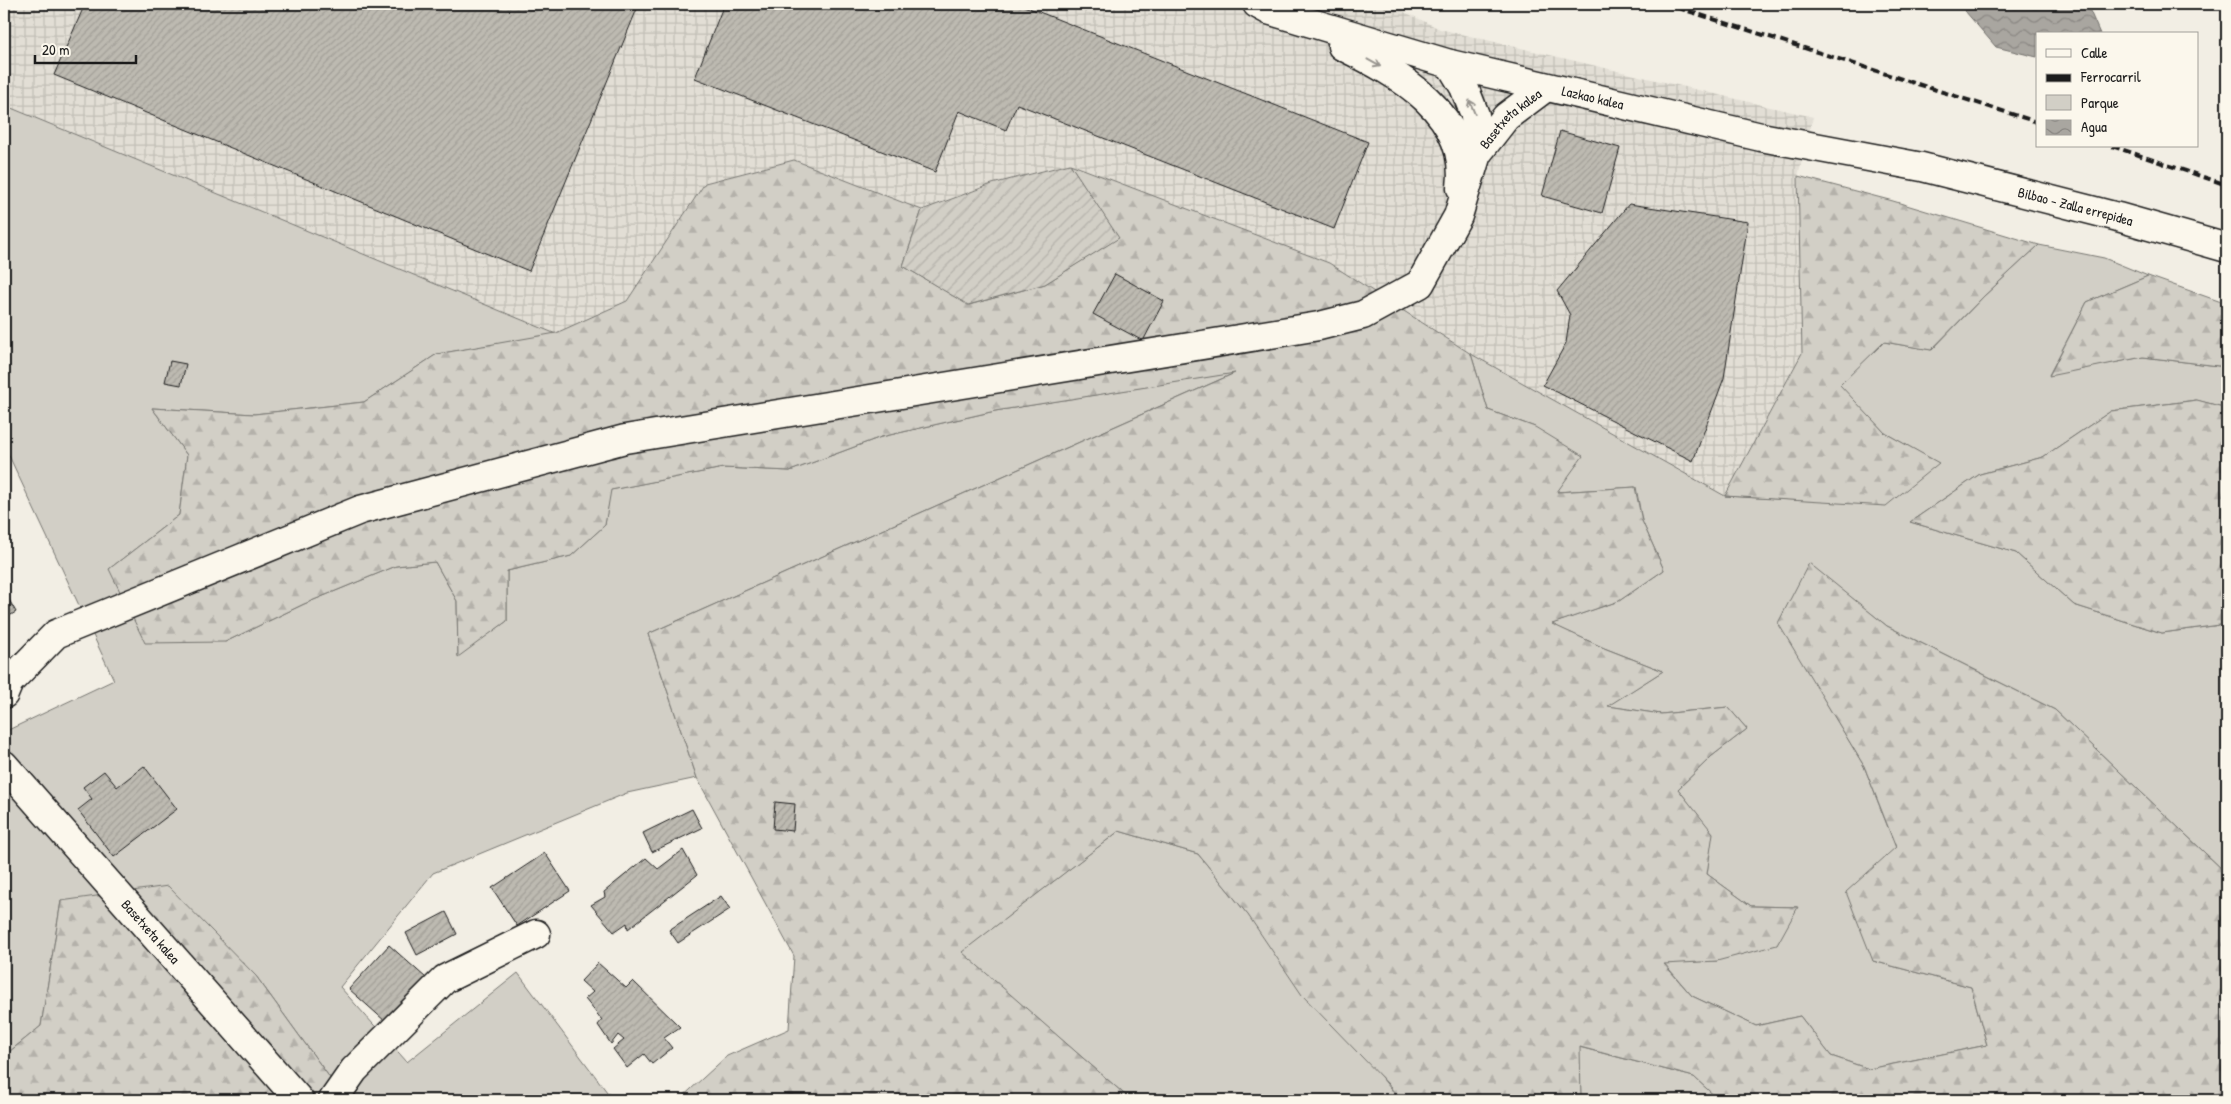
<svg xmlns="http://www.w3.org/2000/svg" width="2231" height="1104" font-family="'Patrick Hand',sans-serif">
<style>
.industrial{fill:url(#industrial-grid)}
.green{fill:#d2cfc6;stroke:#777671}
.forest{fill:url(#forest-firs);stroke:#777671}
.garden{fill:url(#garden-furrows);stroke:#777671}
.water{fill:url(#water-waves);stroke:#716f6b}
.building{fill:url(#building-hatch);stroke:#1c1c1c}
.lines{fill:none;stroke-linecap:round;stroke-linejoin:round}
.minor-casing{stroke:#1c1c1c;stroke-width:31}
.minor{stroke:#fbf7ec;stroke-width:28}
.rail{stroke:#1c1c1c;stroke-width:4;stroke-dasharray:8 4;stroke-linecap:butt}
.oneway{stroke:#97948e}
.labels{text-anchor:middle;stroke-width:4;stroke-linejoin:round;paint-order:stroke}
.street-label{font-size:14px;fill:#1c1c1c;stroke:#fbf7ec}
</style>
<defs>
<pattern id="industrial-grid" width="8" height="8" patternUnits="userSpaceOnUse" patternTransform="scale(1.25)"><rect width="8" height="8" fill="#e2ded5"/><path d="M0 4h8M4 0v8" fill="none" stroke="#c1beb6"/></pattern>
<pattern id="forest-firs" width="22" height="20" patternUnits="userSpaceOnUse" patternTransform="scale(1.25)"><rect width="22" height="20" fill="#d2cfc6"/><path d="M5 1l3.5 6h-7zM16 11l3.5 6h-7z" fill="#b4b1aa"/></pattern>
<pattern id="garden-furrows" width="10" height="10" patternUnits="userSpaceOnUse" patternTransform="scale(1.25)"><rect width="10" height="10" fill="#d2cfc6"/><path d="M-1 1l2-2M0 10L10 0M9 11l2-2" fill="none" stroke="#b4b1aa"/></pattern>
<pattern id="water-waves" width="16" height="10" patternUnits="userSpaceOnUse" patternTransform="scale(1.25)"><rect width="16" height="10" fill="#a9a6a0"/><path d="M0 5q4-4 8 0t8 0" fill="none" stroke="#898682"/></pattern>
<pattern id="building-hatch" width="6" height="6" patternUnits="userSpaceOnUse" patternTransform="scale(1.25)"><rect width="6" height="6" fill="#bdbab1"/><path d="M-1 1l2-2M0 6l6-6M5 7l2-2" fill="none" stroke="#a29f98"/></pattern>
</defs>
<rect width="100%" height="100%" fill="#f2eee4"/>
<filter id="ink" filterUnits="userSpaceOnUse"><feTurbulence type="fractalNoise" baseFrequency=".02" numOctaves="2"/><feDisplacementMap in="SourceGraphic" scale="10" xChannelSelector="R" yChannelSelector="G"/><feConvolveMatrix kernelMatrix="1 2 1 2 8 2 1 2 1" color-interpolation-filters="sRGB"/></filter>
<g filter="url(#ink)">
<path class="industrial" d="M4,4H1388L1440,29L1813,117L1798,176L1802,353L1725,496L1471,354L1329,263L1070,164L992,184L922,210L794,160L705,183L627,301L556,334L4,105Z"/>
<path class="green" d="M4,105L556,334L437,354L364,402L254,414L152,408L187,455L179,515L109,569L225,642L304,604L396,566L435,562L457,601L458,656L507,621V571L571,556L605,525L610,490L723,468L790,471L881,437L995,411L1237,372L648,634L697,778L627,793L433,873L340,987L407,1062L518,973L613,1100H346L256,976L61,901L41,1026L4,1056V732L114,680L4,445Z
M2039,245L2104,258L2148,276L2087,302L2049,375L2143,357L2227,367V408L2196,400L2111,411L2043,457L1980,474L1910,522L2016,553L2074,605L2162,633L2227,624V874L2055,710L1887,626L1809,564L1824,699L1864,766L1896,848L1873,961L1971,987L1987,1045L1869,1069L1831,1056L1800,1016L1756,1026L1692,996L1664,963L1717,961L1797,907L1751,906L1707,874L1712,833L1678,789L1712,756L1747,729L1728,707L1661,714L1607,706L1663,671L1604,648L1551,624L1619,601L1664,570L1642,521L1636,487L1556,492L1535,427L1488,410L1471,354L1725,496L1813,501L1938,463L1885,433L1839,385L1884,342L1932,350L1984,296Z
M1119,831L1198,854L1400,1100H1131L961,952Z
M1579,1047L1694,1077L1719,1100H1581Z"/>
<path class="forest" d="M794,160L922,210L903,266L969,305L1045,284L1118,238L1070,164L1329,263L1471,354L1488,410L1535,427L1583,456L1557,492L1635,487L1642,521L1664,570L1619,601L1552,624L1604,648L1663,671L1608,706L1661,714L1728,707L1747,729L1712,756L1678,789L1713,833L1707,874L1751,906L1798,907L1777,945L1717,961L1664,964L1692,996L1756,1026L1800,1016L1831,1056L1869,1069L1987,1045L1971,987L1873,961L1846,892L1896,847L1864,766L1778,623L1809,563L1887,626L2055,710L2227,874V1100H1719L1694,1077L1580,1047L1581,1100H1400L1388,1084L1302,995L1248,915L1198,854L1119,831L962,952L1131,1100H679L727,1056L789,1029L794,956L697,778L648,634L1235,373L995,411L881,437L790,471L723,468L611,490L605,525L571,556L507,571V621L458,657L457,601L435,562L396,566L304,604L225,642L145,643L109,569L179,515L187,455L152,408L254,414L364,402L437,354L556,333L627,301L705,183Z
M1798,176L1893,201L2039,245L1984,296L1931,350L1884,342L1840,385L1885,433L1939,463L1886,506L1725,496L1802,353Z
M2148,276L2227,304V367L2143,357L2049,376L2087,302Z
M2197,400L2227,408V624L2162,633L2074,605L2016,553L1910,522L1980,474L2043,457L2111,411Z
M168,886L256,976L346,1100H4V1056L41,1026L61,901Z"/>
<path class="garden" d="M1070,164L1119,238L1045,284L968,305L903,266L922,210L992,184Z"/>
<path class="water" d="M1959,4H2087L2100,34H2037V57L1996,47Z"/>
<path class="building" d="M85,4H639L529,271L54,75Z
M724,4H1019L1368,142L1334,229L1017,104L1006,130L959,111L935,172L695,78Z
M1560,131L1620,148L1602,213L1542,196Z
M1629,204L1748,222L1724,378L1693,461L1543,385L1566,343L1570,315L1557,291Z
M1115,274L1164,301L1143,341L1093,314Z
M170,361L186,364L181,385L165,382Z
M4,591L16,612L4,619Z
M144,766L177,809L114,857L78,810L92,799L83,787L104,771L117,787Z
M775,802L795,804L793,831L773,829Z
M692,809L702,828L652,852L643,833Z
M683,850L697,875L628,929L627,923L614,932L591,905L605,897L604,892L646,858L658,869Z
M545,853L570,891L517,926L492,888Z
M721,896L730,909L678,943L669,930Z
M446,912L457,934L417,955L406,933Z
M389,945L426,978L386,1022L349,989Z
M598,963L626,988L633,981L680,1027L664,1038L672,1048L652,1064L644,1054L627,1068L613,1049L624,1040L618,1035L611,1044L598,1025L602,1020L585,999L593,992L581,981Z"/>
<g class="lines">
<defs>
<g id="minor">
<path id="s1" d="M1257,4L1268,10L1450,64L1761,137L1922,167L2118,217L2227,248"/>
<path d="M1342,46C1399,74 1471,113 1461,188"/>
<path id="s2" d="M1477,154L1506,117L1546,87"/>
<path d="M4,694L9,682L56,634L360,510L625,439L1319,326L1363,315L1420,284L1458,216L1477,154L1475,115L1464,87L1450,64"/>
<path id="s3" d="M4,765L299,1100"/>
<path d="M333,1100L354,1070L445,979L536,934"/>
</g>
</defs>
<use href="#minor" class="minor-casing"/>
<use href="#minor" class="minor"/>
<path class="rail" d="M1666,4L2037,122
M2112,146L2227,185"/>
</g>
<defs><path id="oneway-shaft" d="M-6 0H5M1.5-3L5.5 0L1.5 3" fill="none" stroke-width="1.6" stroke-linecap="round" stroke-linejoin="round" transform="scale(1.25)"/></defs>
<g class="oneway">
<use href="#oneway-shaft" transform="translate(1374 63) rotate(29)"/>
<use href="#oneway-shaft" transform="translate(1472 107) rotate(-112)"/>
</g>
</g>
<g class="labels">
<g class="street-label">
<text dy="5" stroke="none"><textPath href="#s1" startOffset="349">Lazkao kalea</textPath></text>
<text dy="5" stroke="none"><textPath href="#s2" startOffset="49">Basetxeta kalea</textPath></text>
<text dy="5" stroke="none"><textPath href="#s1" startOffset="844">Bilbao - Zalla errepidea</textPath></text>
<text dy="5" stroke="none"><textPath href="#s3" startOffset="222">Basetxeta kalea</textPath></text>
</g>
</g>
<rect width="2231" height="1104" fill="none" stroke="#fbf7ec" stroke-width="20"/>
<rect x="10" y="10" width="2211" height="1084" fill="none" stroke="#1c1c1c" stroke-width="2" filter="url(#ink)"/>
<rect x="2036" y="32" width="162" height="115" fill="#fbf7ec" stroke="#a29f99"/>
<rect x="2046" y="49" width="25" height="8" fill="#fbf7ec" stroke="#a29f99"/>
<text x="2081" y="58" font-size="15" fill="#1c1c1c">Calle</text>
<rect x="2046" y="74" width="25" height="8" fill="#1c1c1c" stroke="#a29f99"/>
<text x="2081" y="82" font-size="15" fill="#1c1c1c">Ferrocarril</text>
<rect x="2046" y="95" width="25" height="15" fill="#d2cfc6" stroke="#a29f99"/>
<text x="2081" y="108" font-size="15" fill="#1c1c1c">Parque</text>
<rect x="2046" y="120" width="25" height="15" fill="url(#water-waves)" stroke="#a29f99"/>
<text x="2081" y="132" font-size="15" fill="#1c1c1c">Agua</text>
<path d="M35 55v8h101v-8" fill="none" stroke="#1c1c1c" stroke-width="2.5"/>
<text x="42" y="55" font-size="15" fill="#1c1c1c" stroke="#fbf7ec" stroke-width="4" paint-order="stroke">20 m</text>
</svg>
